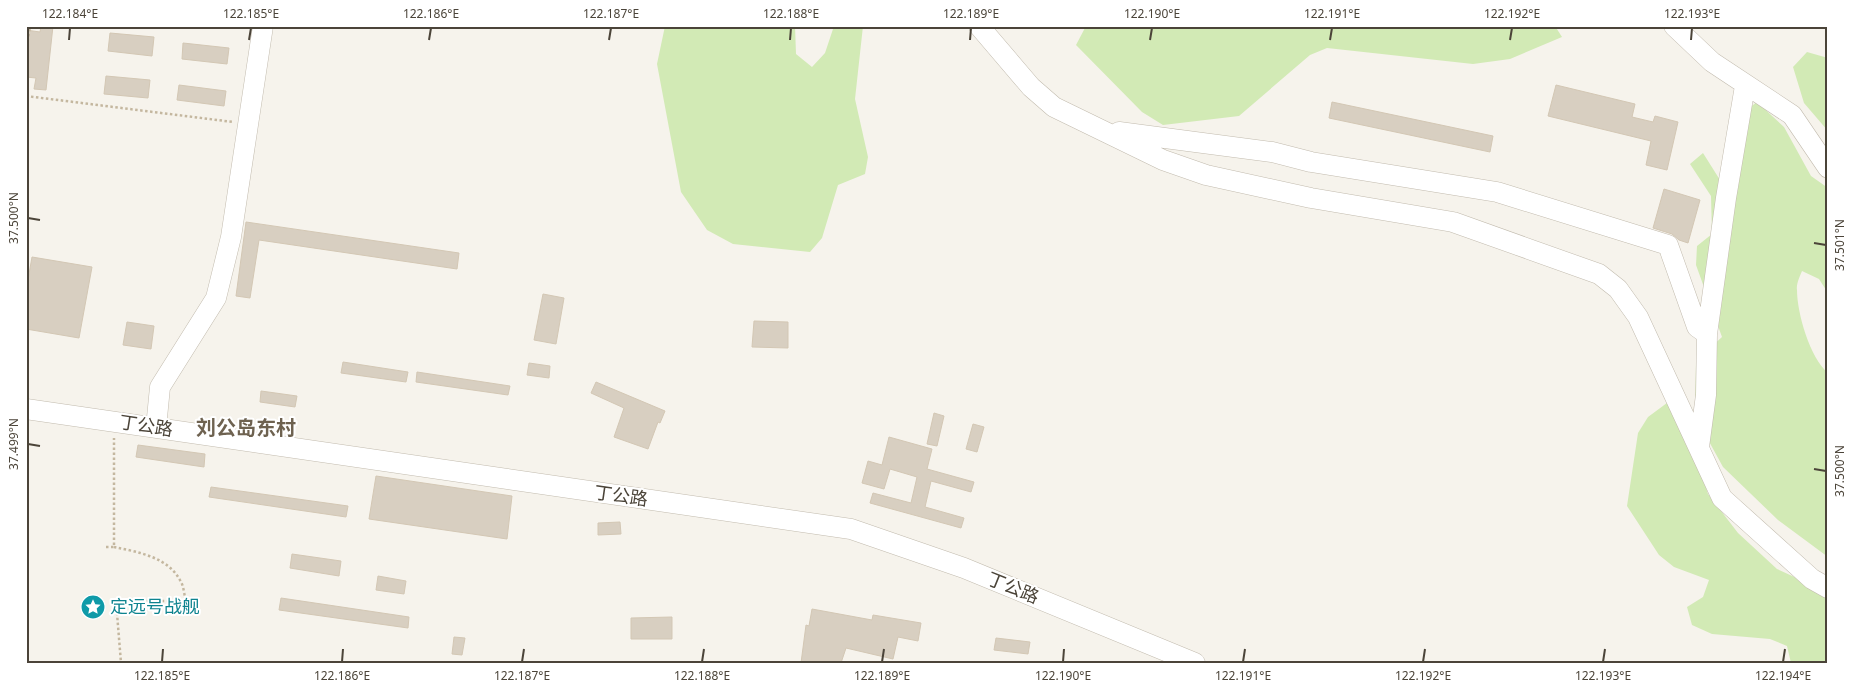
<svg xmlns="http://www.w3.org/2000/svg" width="1854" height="689" font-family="'Noto Sans','Noto Sans SC',sans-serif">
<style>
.green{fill:#d2eab5}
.building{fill:#d8cfc1;stroke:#d3c7b4}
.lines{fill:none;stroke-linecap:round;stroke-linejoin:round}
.minor-casing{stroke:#c2bbae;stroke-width:21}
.path{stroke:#c4b79f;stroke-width:2.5;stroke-dasharray:2.5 2.5;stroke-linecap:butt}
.minor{stroke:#fff;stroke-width:20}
.ticks{fill:none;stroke:#4b4439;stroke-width:2}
.labels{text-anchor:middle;stroke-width:4;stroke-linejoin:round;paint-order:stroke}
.street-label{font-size:18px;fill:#4b4439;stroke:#fff}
.culture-label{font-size:18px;fill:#0d838f;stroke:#fff;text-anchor:start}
.quarter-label{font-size:20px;font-weight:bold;fill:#6e6250;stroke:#fff}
.neatline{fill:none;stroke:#4b4439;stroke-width:2}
.ticks-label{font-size:12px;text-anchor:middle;fill:#4b4439}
</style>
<rect width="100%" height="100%" fill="#f6f3ec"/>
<path class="green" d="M665,26H795L796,54L812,67L825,53L834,26H863L855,99L868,157L865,174L838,185L822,238L810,252L733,244L707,230L681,192L657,64Z
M1086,26H1555L1562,37L1510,59L1473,64L1327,48L1310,55L1239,116L1163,125L1142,112L1076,45Z
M1807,52L1828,58V131L1804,103L1793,67Z
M1757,102L1784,127L1811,176L1828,188V293L1819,279L1802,271C1800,276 1796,284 1797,290C1797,313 1810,358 1828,373V557L1778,520L1723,467L1695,416L1696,361L1722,337L1696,265L1697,246L1712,234L1711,196L1690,164L1703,153L1720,180C1724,148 1729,122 1757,102Z
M1671,400L1688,431L1708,494L1738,533L1777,569L1812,585L1828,595V663H1791L1787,646L1770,639L1712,634L1692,625L1687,607L1703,597L1709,580L1674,567L1659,555L1627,506L1638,433L1648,417Z"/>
<path class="building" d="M41,26H53L46,90L34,89L36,78L26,77V30L40,32Z
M110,33L154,37L152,56L108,51Z
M183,43L229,48L227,64L182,59Z
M106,76L150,80L148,98L104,94Z
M179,85L226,91L224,106L177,100Z
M1556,85L1635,104L1632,117L1653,122L1655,116L1678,122L1667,170L1646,165L1651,141L1548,116Z
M1332,102L1493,136L1490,152L1329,118Z
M1664,189L1700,200L1688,243L1679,240L1672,234L1653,228Z
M246,222L459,253L457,269L259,240L250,298L236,296Z
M32,257L92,267L79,338L26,329V291Z
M543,294L564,298L556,344L534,340Z
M754,321L788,322V348L752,347Z
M127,322L154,326L151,349L123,345Z
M343,362L408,372L406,382L341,373Z
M529,363L550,366L549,378L527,375Z
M417,372L510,386L508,395L416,382Z
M596,382L665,411L660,423L658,422L648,449L614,437L624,408L591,393Z
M261,391L297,396L295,407L260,402Z
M934,413L944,416L937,446L927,444Z
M973,424L984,427L977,452L966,449Z
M889,437L932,449L927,469L974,482L971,492L931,481L925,507L964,518L961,528L870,503L873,493L911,503L917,477L890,469L884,489L862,483L868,461L882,465Z
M138,445L205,454L204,467L136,457Z
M376,476L512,496L507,539L369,519Z
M211,487L348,506L346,517L209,497Z
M620,522L621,534L598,535V523Z
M292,554L341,561L339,576L290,568Z
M378,576L406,581L404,594L376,590Z
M281,598L409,617L408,628L279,610Z
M812,609L872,620L873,615L921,623L918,641L898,637L893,659L846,648L841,663H801L806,625L809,626Z
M672,617V639H631V618Z
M454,637L465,638L462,655L452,654Z
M996,638L1030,642L1028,654L994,650Z"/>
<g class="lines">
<defs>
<path id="minor" d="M979,26L1031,87L1054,107L1163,160L1206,175L1311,198L1453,222L1599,274L1618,289L1638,317L1722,498L1812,579L1828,588
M1674,26L1712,62L1792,115L1828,168
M1119,132L1272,152L1311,162L1497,192L1668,245L1697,327L1707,334
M26,409L851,529L964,568L1195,663
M156,428L160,387L216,298L231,237L263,26
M1699,447L1706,395L1707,334L1726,198L1745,86"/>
</defs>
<use href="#minor" class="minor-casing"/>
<path class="path" d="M26,51L30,26
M26,96L233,122
M106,547H114V438
M114,547C138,552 169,557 181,582C184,587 184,595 186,601H116L121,663"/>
<use href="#minor" class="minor"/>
</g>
<path class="ticks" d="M69,40L70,28M249,40L251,28M429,40L431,28M609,40L611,28M790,40L791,28M970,40L971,28M1150,40L1152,28M1330,40L1332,28M1510,40L1512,28M1691,40L1692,28M28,218L40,220M1814,243L1826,245M28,444L40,446M1814,469L1826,471M162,662L163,649M342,662L343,649M522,662L524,649M702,662L704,649M882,662L884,649M1063,662L1064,649M1243,662L1245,649M1423,662L1425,649M1603,662L1605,649M1783,662L1785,649"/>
<defs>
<symbol id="sight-disc" viewBox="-11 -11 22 22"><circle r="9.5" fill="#0f9aa8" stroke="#fff"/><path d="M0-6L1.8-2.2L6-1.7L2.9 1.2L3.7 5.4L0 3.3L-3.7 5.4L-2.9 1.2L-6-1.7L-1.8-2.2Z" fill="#fff"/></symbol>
</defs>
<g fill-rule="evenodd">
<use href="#sight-disc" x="79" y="593" width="28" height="28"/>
</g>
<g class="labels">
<g class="street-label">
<text transform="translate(146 426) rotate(9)" y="6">丁公路</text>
<text transform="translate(621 496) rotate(8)" y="6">丁公路</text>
<text transform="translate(1013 588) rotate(22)" y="6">丁公路</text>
</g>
<g class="culture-label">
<text x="110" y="613">定远号战舰</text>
</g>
<g class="quarter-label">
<text x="246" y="435">刘公岛东村</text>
</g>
</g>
<rect width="1854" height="689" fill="none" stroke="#ffffff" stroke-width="55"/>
<rect x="28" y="28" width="1798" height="634" class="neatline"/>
<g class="ticks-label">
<text x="70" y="18">122.184°E</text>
<text x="251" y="18">122.185°E</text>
<text x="431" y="18">122.186°E</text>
<text x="611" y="18">122.187°E</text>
<text x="791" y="18">122.188°E</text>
<text x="971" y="18">122.189°E</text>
<text x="1152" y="18">122.190°E</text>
<text x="1332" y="18">122.191°E</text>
<text x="1512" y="18">122.192°E</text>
<text x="1692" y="18">122.193°E</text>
<text transform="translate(14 218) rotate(-90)" y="4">37.500°N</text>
<text transform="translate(1840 245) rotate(-90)" y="4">37.501°N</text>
<text transform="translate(14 444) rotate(-90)" y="4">37.499°N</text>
<text transform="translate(1840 471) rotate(-90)" y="4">37.500°N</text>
<text x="162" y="680">122.185°E</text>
<text x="342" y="680">122.186°E</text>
<text x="522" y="680">122.187°E</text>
<text x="702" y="680">122.188°E</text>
<text x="882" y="680">122.189°E</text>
<text x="1063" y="680">122.190°E</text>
<text x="1243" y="680">122.191°E</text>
<text x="1423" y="680">122.192°E</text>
<text x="1603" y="680">122.193°E</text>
<text x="1783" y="680">122.194°E</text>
</g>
</svg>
